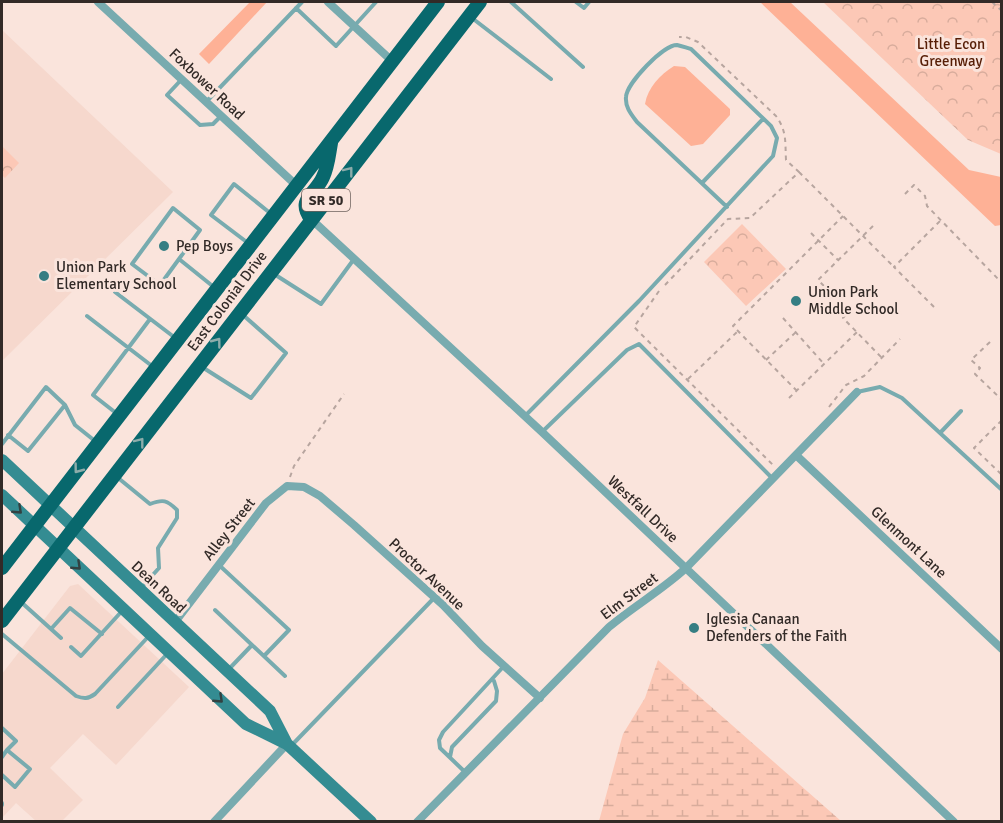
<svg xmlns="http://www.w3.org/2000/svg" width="1003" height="823" font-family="Signika,sans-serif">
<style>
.built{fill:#f6d8cd}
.wetland{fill:url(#wetland-marsh)}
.park{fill:url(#park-crowns)}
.water{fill:#feb196}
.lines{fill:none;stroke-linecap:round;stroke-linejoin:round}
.path{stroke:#b7a59f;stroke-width:2;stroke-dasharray:4.5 4.5;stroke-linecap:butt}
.service{stroke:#78abaf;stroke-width:4}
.minor{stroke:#78abaf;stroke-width:8}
.secondary{stroke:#348c92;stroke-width:12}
.trunk{stroke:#08686d;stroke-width:14}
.oneway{stroke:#8dacaa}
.oneway2{stroke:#324242}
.poi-dot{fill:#367e83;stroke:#fae4dc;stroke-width:2}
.labels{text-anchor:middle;stroke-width:6;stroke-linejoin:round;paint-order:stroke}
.shield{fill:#fae4dc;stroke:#6e625d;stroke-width:1.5}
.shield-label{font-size:14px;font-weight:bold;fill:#322a27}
.park-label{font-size:15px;fill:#561d05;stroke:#fae4dc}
.street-label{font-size:15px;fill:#322a27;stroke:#fae4dc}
.poi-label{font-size:15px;fill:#322a27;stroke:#fae4dc;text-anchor:start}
</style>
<defs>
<pattern id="wetland-marsh" width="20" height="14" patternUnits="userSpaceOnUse" patternTransform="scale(1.5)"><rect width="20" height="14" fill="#fcc8b6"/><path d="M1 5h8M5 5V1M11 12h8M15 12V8" fill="none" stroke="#d8ac9c"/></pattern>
<pattern id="park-crowns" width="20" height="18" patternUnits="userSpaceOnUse" patternTransform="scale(1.5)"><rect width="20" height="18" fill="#fcc8b6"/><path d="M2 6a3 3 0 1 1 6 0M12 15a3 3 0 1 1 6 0" fill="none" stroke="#d8ac9c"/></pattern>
</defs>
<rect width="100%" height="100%" fill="#fae4dc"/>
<path class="built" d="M2,30L173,192L2,361Z
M78,584L189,687L116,765L83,734L50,768L83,800L62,821H36L16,803L2,818V674L70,586Z"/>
<path class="wetland" d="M658,660L841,821H599L623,734L645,698Z"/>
<path class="park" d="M823,2H1001V154L968,140Z
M2,146L19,163L5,178L2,175Z
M742,224L786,269L746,306L704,262Z"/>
<path class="water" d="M250,2H267L209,64L199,54Z
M760,2H790L969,170L1001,177V225L995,226Z
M674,66L685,67L730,109V115L703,144L691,146L645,104C648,87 660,75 674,66Z"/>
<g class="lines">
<path class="path" d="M992,2L1002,11
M799,172L894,267
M905,194L914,185L925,196L927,206L1002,283
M873,226L818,280L849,311L843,318L882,358
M811,233L838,260
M665,285L728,219L750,218L799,172L786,160C785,142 787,131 776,116L698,42L686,37H679
M659,291L634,327L773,465
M934,307L894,267L940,221
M783,318L824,364
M990,342L971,360L980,368L975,374L1002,400
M766,360L796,332
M688,379L738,331
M797,391L733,326L843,216
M789,398L857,332
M829,407L846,385L864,376L900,339
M1001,474L974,448L1002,420
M290,477L294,466L344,394"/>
<path class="service" d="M511,2L583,67
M576,2L584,8L589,2
M296,8L336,46L376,2
M472,18L551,79
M181,80L167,95L200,125L213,124L221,116
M207,101L302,2
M702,183L763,119
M248,243L211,215L234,184L270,213
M179,259L160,285L132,264L173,208L200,230L179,259L215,288
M274,274L321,304L354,259
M115,292L174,337
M87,316L152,366
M202,367L251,398L286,353L243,315
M857,392L880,387L902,398L940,433
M961,411L940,433L1002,490
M116,413L93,395L150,319
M525,416L639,301L773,156L777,138L771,126L691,49C687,48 682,46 677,45C663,45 627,83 626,97C625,107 631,114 637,122L727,207
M542,432L627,350L639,344L772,478
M8,435L28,451L65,405
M2,444L46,387L65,405L75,425L95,441
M117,477L150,504C163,499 167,500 177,510V518L158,548L159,568L142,587
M219,565L289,630L264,656
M21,602L61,638
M215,610L285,676
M51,629L70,608L102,634
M2,634L76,696C84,699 88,699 95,694L148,637
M71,647L81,656L122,611
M229,669L252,645
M118,707L167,654
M2,728L16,741L7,750
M291,746L434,598
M2,757L7,750L30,769L15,787L2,775
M450,757L452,747L496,701L497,691L494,681
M465,772L440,748L439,740L443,732L504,666
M2,803V805"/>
<path class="minor" d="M98,2L296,185
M328,2L392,61
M311,219L542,432L954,822
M797,456L1002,649
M175,622L266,503L287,486L304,487L320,496L354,525L443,605L482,646L540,698
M214,822L287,744
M417,822L609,627C634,606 662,590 686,568L857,392"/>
<path class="secondary" d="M2,460L270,711L287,744
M2,495L246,724L287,744L371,822"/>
<path class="trunk" d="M311,219C296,199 316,194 323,177C328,167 329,154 331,143
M2,568L438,2
M2,621L480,2"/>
</g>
<defs><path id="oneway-chevron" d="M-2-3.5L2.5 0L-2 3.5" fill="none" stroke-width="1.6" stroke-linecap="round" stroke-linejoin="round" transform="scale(1.5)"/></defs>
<g class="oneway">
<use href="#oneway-chevron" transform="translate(349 171) rotate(-52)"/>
<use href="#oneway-chevron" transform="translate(217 342) rotate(-53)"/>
<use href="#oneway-chevron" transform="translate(140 442) rotate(-52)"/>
<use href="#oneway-chevron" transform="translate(78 469) rotate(127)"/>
</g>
<g class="oneway2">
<use href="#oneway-chevron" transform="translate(18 510) rotate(43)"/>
<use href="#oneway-chevron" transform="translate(77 566) rotate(43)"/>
<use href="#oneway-chevron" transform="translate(219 699) rotate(43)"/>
</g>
<g class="poi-dot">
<circle cx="164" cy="246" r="6"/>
<circle cx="44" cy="276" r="6"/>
<circle cx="796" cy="301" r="6"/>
<circle cx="694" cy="628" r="6"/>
</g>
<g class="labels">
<rect class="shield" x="302" y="189" width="48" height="22" rx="4.5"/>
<g class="shield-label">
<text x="326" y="205">SR 50</text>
</g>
<g class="park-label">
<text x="951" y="49">Little Econ<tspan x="951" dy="17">Greenway</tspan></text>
</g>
<g class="street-label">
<text transform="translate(207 84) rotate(43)" y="5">Foxbower Road</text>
<text transform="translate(227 301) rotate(-53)" y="5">East Colonial Drive</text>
<text transform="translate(643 509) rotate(43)" y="5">Westfall Drive</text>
<text transform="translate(229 529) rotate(-52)" y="5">Alley Street</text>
<text transform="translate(909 542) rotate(43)" y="5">Glenmont Lane</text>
<text transform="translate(427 574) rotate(43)" y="5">Proctor Avenue</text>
<text transform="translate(159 587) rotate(43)" y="5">Dean Road</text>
<text transform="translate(629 596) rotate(-37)" y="5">Elm Street</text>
</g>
<g class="poi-label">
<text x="176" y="251">Pep Boys</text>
<text x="56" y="272">Union Park<tspan x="56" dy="17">Elementary School</tspan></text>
<text x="808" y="297">Union Park<tspan x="808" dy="17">Middle School</tspan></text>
<text x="706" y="624">Iglesia Canaan<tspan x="706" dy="17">Defenders of the Faith</tspan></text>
</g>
</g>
<rect width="1003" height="823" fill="none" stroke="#322a27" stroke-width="6"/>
</svg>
